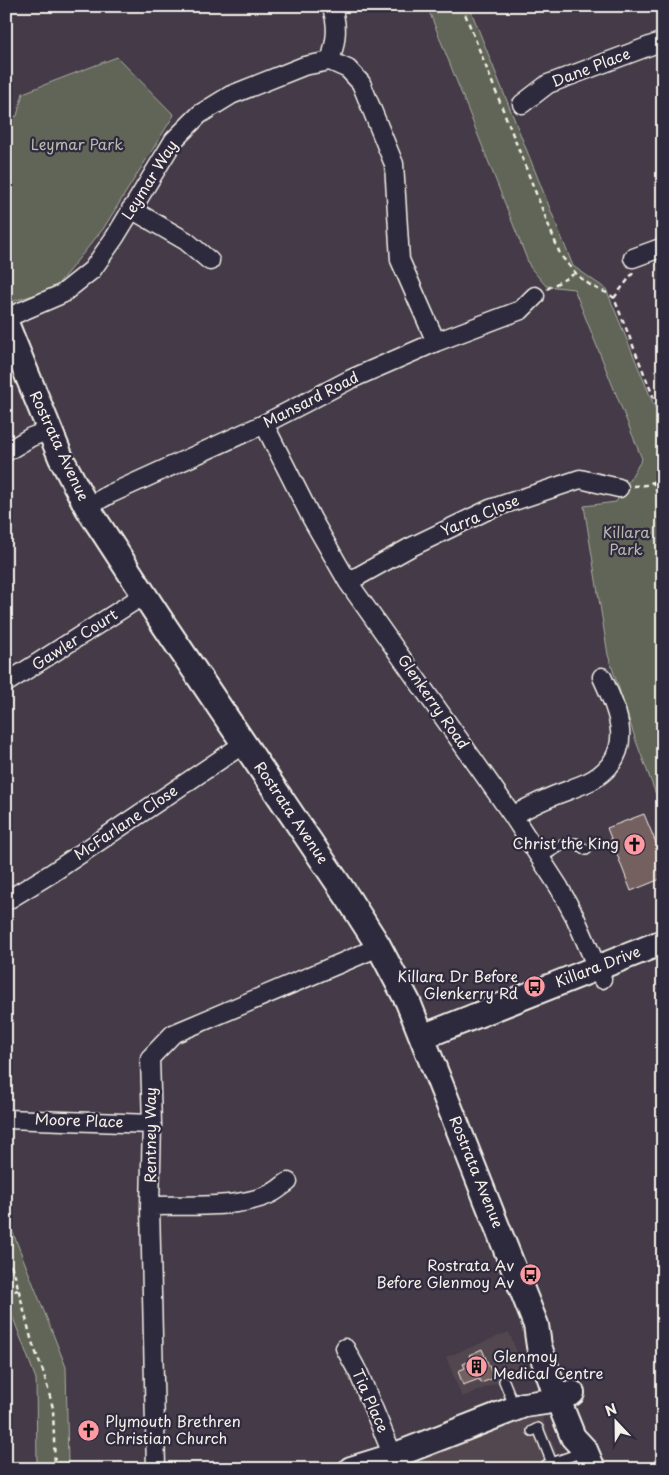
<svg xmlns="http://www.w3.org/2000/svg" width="669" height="1475" font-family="'Playpen Sans',sans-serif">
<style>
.built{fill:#524650}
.park{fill:#606558;stroke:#aaaba0}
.building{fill:#746161;stroke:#f4f1e8}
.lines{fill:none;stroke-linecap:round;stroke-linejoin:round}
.lane-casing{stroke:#f4f1e8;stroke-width:12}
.street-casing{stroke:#f4f1e8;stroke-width:21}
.secondary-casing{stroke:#f4f1e8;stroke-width:28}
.path{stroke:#f4f1e8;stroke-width:2.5;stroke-dasharray:5 4;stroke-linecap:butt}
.lane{stroke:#2f2a3d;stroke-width:9}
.street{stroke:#2f2a3d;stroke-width:18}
.secondary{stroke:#2f2a3d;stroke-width:24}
.labels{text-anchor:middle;stroke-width:4.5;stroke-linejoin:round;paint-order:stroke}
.street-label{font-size:15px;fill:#f4f1e8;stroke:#2f2a3d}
.park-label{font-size:15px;fill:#b9b9ae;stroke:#2f2a3d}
.poi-label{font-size:15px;fill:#f4f1e8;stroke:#2f2a3d;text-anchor:end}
</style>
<rect width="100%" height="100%" fill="#443a48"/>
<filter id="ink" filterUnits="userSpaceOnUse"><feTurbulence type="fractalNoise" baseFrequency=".02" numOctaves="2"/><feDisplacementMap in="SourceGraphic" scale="10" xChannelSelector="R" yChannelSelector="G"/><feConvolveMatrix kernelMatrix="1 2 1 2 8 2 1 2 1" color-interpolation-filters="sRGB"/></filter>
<g filter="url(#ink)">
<path class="built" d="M509,1332L525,1372L462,1397L446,1357Z
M540,1412L563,1469H395Z"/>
<path class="park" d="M427,6H469L573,266L606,289L663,427V813L636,741L608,655L584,506L616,502L642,459L574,289L546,286L530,267Z
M117,57L174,115L103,229L54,289L10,302L6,292V118L17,116L23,93Z
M6,1215L66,1367L68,1465L37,1466L36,1379L6,1299Z"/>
<path class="building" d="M644,814L663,860V878L631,891L607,828Z
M482,1349L494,1378L481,1383L479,1379L463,1385L458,1371L465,1368L463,1364L472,1360L469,1355Z"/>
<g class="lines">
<defs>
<path id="lane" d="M541,858L564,844L576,843L586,850
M504,1381L515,1408
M532,1431L538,1428L552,1463
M546,1465L583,1452"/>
<path id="street" d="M330,61C336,42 339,25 331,6
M522,104L548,84L663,41
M131,209L186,241L210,261
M633,258L663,247
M6,318L62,294L92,270L115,237L174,140L200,114L231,95L304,66L330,61L348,69L361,83L394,164L400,260L436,342
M264,424L312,519L348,582L513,816L559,887L575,917L602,979
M6,452L31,437L50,430
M87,507L110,494L264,424L351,379L436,342L521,310L535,296
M348,582L409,548L490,509L580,479L619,488
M6,683L144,595
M513,816C531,805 549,797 569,790C577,786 586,784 594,779C636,752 619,714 602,677
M6,901L52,873L245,743
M6,1119L152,1124
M150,1206C186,1205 241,1209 272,1193C278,1190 283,1185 288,1182
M345,1348L359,1374L393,1456
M156,1469L150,1206L152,1124L150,1058L173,1034L367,952L378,945"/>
<path id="secondary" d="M6,323L61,458L87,507L162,622L348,898L378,945L408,1002L536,1325L539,1346L553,1387L573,1437L585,1450L593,1469
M422,1037L663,942
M351,1469L393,1456L524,1405L545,1402L572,1393"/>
</defs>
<use href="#lane" class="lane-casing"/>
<use href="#street" class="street-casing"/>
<use href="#secondary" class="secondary-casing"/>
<path class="path" d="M462,6L560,254C570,267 578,278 592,286C600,291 608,292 614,298L663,421
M547,289L574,274
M614,298L633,273
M663,478L653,482L663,507
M633,486L647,485L653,482
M6,1257L14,1272L32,1342L44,1374L53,1408L55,1469
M6,1294L18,1290"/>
<use href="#lane" class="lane"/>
<use href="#street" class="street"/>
<use href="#secondary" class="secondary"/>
</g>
</g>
<defs>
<symbol id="church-disc" viewBox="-11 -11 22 22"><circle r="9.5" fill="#ff9aa2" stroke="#2f2a3d"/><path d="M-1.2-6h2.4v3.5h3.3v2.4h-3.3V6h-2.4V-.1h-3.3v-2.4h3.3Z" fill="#111"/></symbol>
<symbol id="bus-disc" viewBox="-11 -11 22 22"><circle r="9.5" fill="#ff9aa2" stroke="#2f2a3d"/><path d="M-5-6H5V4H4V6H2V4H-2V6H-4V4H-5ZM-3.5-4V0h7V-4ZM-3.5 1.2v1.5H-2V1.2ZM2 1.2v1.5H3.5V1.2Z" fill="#111"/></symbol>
<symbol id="building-disc" viewBox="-11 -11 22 22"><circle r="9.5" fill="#ff9aa2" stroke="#2f2a3d"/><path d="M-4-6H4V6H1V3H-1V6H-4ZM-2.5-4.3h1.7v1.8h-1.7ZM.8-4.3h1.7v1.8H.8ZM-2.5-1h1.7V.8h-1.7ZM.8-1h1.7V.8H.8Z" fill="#111"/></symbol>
</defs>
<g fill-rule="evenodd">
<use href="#church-disc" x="622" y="832" width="25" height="25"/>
<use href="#bus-disc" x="522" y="974" width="25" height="25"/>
<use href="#bus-disc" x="518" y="1262" width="25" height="25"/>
<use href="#building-disc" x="464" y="1354" width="25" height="25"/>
<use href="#church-disc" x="76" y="1418" width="25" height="25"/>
</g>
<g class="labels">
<g class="street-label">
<text transform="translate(591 68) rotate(-21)" y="5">Dane Place</text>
<text transform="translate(150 180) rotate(-58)" y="5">Leymar Way</text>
<text transform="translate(311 400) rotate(-27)" y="5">Mansard Road</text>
<text transform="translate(59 446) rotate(65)" y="5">Rostrata Avenue</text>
<text transform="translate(480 516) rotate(-23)" y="5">Yarra Close</text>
<text transform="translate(75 640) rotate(-33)" y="5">Gawler Court</text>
<text transform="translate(433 702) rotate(55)" y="5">Glenkerry Road</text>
<text transform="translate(291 813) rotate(56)" y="5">Rostrata Avenue</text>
<text transform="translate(126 823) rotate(-34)" y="5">McFarlane Close</text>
<text transform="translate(598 967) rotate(-21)" y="5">Killara Drive</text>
<text transform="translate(79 1121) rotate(2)" y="5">Moore Place</text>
<text transform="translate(151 1135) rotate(-90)" y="5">Rentney Way</text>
<text transform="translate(476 1172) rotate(68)" y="5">Rostrata Avenue</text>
<text transform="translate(370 1401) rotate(66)" y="5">Tia Place</text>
</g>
<g class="park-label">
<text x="77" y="150">Leymar Park</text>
<text x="626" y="538">Killara<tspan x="626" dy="17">Park</tspan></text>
</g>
<g class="poi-label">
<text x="619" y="849">Christ the King</text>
<text x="518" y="982">Killara Dr Before<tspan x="518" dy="17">Glenkerry Rd</tspan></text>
<text x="514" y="1271">Rostrata Av<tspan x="514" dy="17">Before Glenmoy Av</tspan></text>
<text x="493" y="1362" text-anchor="start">Glenmoy<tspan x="493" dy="17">Medical Centre</tspan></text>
<text x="105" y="1427" text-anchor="start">Plymouth Brethren<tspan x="105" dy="17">Christian Church</tspan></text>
</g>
</g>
<rect width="669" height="1475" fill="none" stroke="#2f2a3d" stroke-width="25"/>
<rect x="12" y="12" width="644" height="1450" fill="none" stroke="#f4f1e8" stroke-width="2" filter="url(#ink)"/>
<g transform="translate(616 1422) rotate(338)" stroke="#2f2a3d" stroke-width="4" paint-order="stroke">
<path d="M0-4L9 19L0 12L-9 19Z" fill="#f4f1e8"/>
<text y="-8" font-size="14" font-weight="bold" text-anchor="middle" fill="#f4f1e8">N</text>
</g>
</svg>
